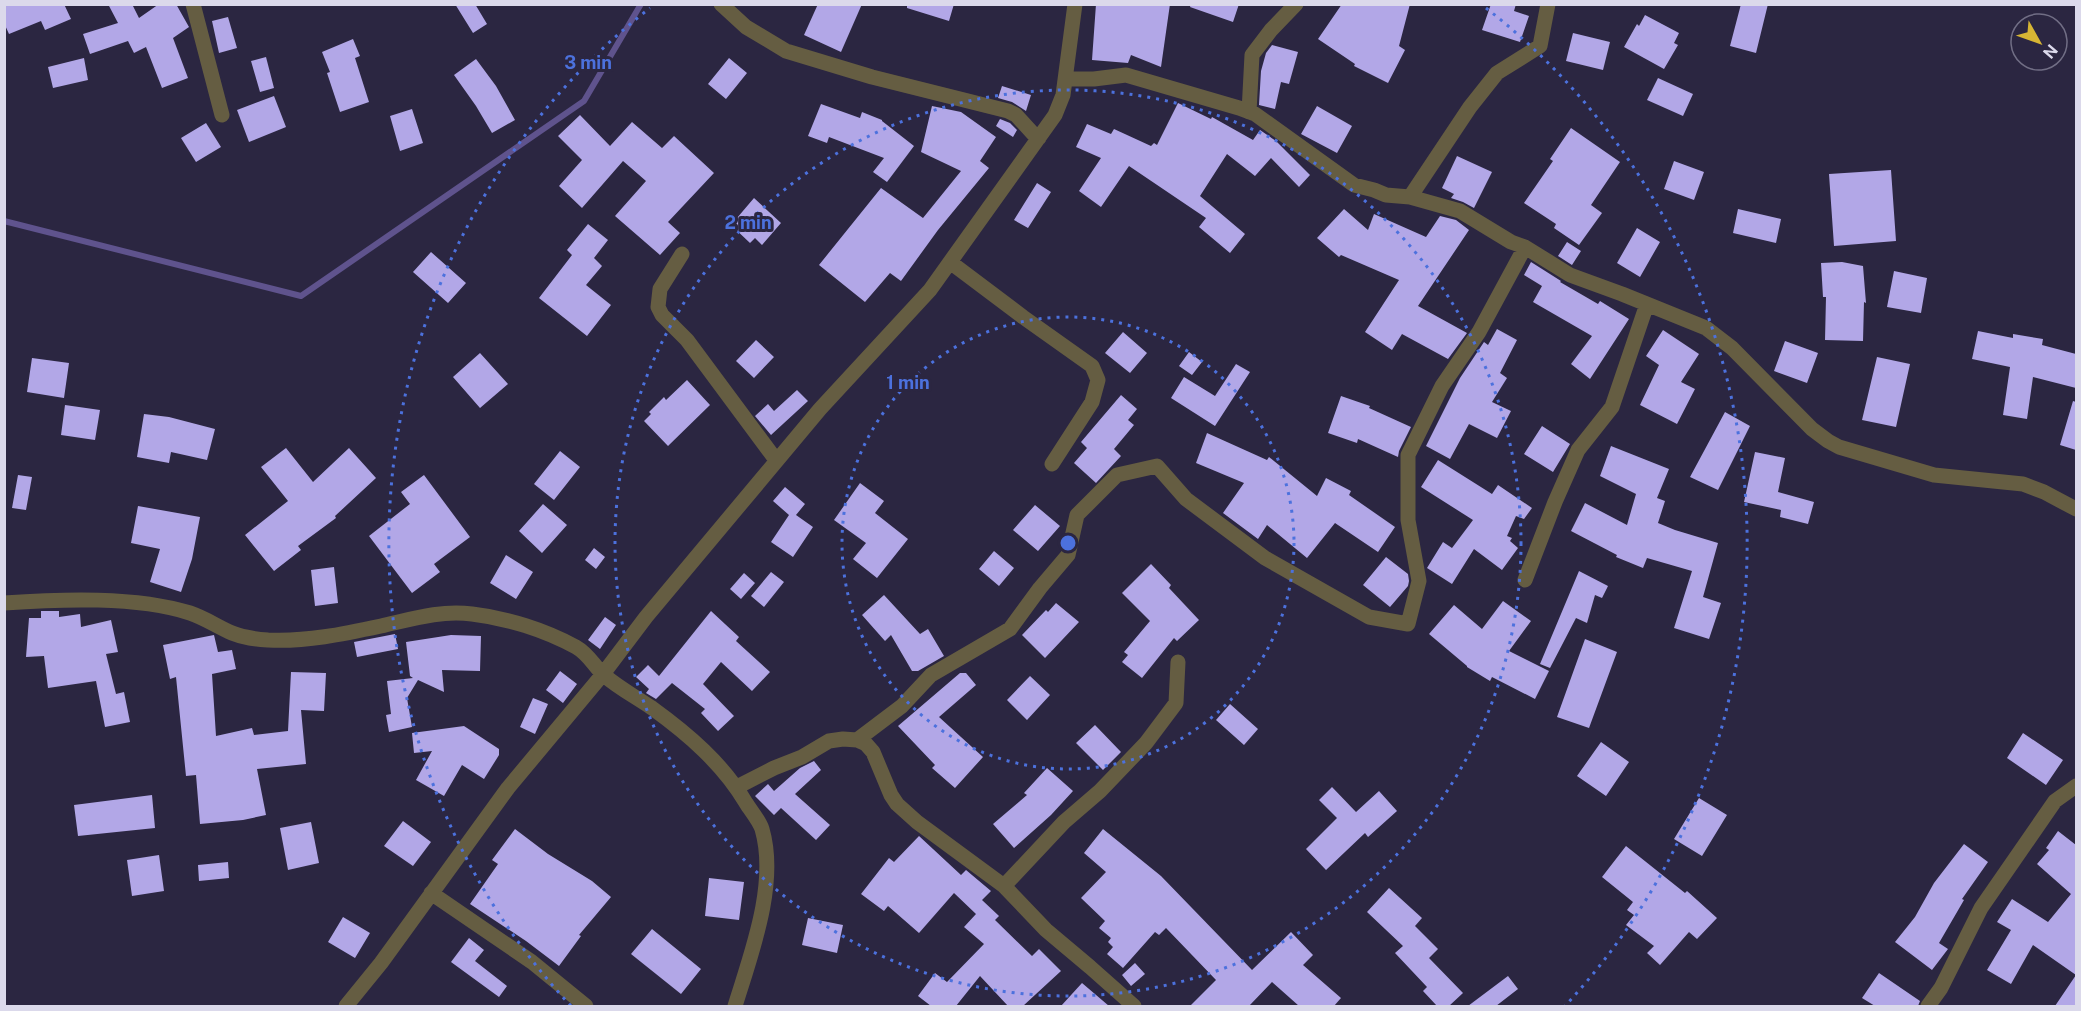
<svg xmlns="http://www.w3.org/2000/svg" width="2081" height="1011" font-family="'Public Sans',sans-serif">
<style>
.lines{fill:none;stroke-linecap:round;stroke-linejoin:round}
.stream{stroke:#5f538d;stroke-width:6}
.building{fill:#b2a7e7}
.street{stroke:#655d42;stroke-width:15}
.ring{fill:none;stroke:#4c71dd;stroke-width:3;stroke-dasharray:3 6}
.centre{fill:#4c71dd;stroke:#2b2641;stroke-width:3}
.ring-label{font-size:18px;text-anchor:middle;font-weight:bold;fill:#4c71dd;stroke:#2b2641;stroke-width:6;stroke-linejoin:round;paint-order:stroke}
</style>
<rect width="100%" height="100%" fill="#2b2641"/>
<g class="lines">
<path class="stream" d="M4,221L301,296L584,101L641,4"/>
</g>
<path class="building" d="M4,4H64L71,19L45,30L41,21L9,34L4,23Z
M108,4H132L139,18L159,4H176L189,27L173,38L188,78L162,88L146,47L134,53L128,41L90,54L83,34L118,23Z
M455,4H475L487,24L473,33Z
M818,4H862L841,52L804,35Z
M907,4H954L949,21L907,8Z
M1096,4H1170L1161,67L1131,55L1128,63L1092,60Z
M1191,4H1239L1233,22L1190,7Z
M1342,4H1410L1399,46L1405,50L1388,83L1354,66L1355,64L1318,39Z
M1491,4H1516L1514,11L1529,16L1520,42L1482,30Z
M1741,4H1768L1756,53L1730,46Z
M1645,15L1679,33L1674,43L1678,45L1664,69L1624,47L1637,24L1639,26Z
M228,17L237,48L219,53L212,21Z
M1573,33L1610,42L1603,70L1566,61Z
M353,39L360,56L355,58L369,102L340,112L327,73L330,72L322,52Z
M1272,45L1298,52L1289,84L1281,82L1275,109L1259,105L1261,71L1266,53Z
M266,57L274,88L260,92L251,61Z
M84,58L88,80L53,88L48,67Z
M729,58L747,73L726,99L708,84Z
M476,59L496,86L515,120L492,133L476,106L454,75Z
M1658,78L1693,94L1683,116L1647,100Z
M1002,86L1031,95L1026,111L1012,102L998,98Z
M274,96L286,127L249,142L237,110Z
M1178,103L1211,119L1212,117L1253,140L1260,130L1276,141L1310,175L1299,187L1271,158L1255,176L1227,154L1200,196L1245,234L1230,253L1199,227L1206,218L1129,166L1101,207L1079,191L1101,158L1076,147L1087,124L1111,134L1114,129L1151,146L1154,143L1157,145Z
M821,104L860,118L862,112L882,120V121L914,146L887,182L873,172L884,158L829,137L827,143L808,136Z
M932,106L961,112L996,137L980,161L989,168L938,230L901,281L890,273L865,302L819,265L881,188L923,218L961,171L921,152Z
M1317,106L1352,126L1337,153L1301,134Z
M412,109L423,143L400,151L390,116Z
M580,115L610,146L632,122L662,148L674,136L714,173L668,222L680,233L660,255L615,216L646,181L623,161L582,208L559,186L582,160L558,136Z
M1000,119L1010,123L1017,130L1013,137L996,126Z
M206,123L221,147L196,162L181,138Z
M1571,128L1620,162L1591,205L1602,213L1579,245L1554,228L1556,224L1524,203L1553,161L1550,159Z
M1457,156L1492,172L1474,208L1463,202L1451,198L1454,194L1442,188Z
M1674,161L1704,172L1694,200L1664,189Z
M1891,170L1896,241L1834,246L1829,174Z
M1037,183L1051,192L1028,228L1014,220Z
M754,198L781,223L762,245L755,238L750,243L731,225Z
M1344,209L1368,230L1374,214L1426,237L1440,216L1456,220L1469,230L1418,306L1467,333L1448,359L1402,334L1392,350L1365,332L1399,280L1341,255L1339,257L1317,238Z
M1738,209L1781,219L1776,243L1733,233Z
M588,224L608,240L594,258L602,266L586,285L611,305L587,336L539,298L572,255L567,250Z
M1637,228L1660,242L1640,277L1617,263Z
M1567,242L1581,251L1572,265L1558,256Z
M431,252L466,283L448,303L413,272Z
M1531,262L1561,281L1560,282L1598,304L1600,301L1629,319L1590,379L1571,364L1592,336L1533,302L1542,286L1524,275Z
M1842,262L1863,266L1866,303L1864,302L1863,341L1825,340L1826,297H1823L1821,263Z
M1894,271L1927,278L1921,313L1887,307Z
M1497,329L1517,340L1500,373L1507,378L1492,402L1511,411L1497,438L1469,424L1450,459L1426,446L1460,378L1484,342L1488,345Z
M1663,330L1699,354L1681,382L1695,389L1677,424L1640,405L1659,365L1646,356Z
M1978,331L2013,338V334L2043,339L2042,345L2076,354V388L2033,377L2027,419L2003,415L2010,367L1972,359Z
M1123,332L1147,353L1130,373L1105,353Z
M756,340L774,357L754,378L736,361Z
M1785,341L1818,353L1807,383L1774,371Z
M1189,352L1202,362L1192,375L1179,366Z
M480,353L508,384L480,408L453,377Z
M1877,357L1910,364L1896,427L1862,420Z
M32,358L69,363L64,398L27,392Z
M1236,364L1250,372L1215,426L1171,398L1184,377L1215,396Z
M687,380L710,405L668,446L644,421L651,414L649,412L664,397L666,400Z
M797,390L808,401L771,435L755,416L768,404L774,411Z
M1121,395L1137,409L1128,420L1134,425L1114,449L1121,456L1096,483L1074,463L1087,448L1081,442Z
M1341,396L1370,406L1369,408L1411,427L1399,451L1398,457L1358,439L1357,443L1328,433Z
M2073,401L2076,402V450L2060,445Z
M65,405L100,410L95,440L61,435Z
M1725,412L1750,426L1718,490L1690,477Z
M144,414L169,417L215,429L207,460L171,452L169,463L137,457Z
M1542,426L1570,444L1553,472L1524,454Z
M1207,433L1267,460L1269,457L1317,496L1326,478L1351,491L1349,495L1395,527L1378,552L1335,523L1307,558L1267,525L1258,539L1223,513L1244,483L1196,463Z
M1611,446L1669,469L1657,498L1665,501L1658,523L1675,530L1718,543L1703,597L1721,603L1709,639L1674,628L1692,571L1647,558L1643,568L1616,557L1617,555L1571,531L1585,503L1627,525L1636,494L1600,476Z
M286,448L313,482L349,448L376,478L335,516L336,518L298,546L301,550L274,571L245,535L288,501L261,467Z
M560,451L580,467L554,500L534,484Z
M1755,452L1785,458L1778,492L1814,502L1808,524L1780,517L1781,510L1744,502Z
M1438,460L1492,494L1498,485L1532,508L1524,519L1516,516L1507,536L1512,538L1510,541L1518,548L1502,570L1474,549L1452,584L1427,568L1443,542L1452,548L1473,520L1421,487Z
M18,475L32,477L26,510L12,508Z
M424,475L470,537L434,564L440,572L412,593L369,536L410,504L401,492Z
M860,483L884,501L875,513L908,539L877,578L853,559L866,543L834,520Z
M785,487L805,504L796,515L813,527L793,557L771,542L789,515L773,501Z
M543,504L567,525L542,553L519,531Z
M1035,505L1060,526L1038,551L1013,530Z
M138,506L200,517L192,559L181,592L150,582L160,549L131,543Z
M594,548L605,557L596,569L585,560Z
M994,551L1014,568L999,586L979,569Z
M506,555L533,572L516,599L490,583Z
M1386,557L1408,574L1409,581L1408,586L1390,607L1363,585Z
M1151,564L1171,585L1169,588L1199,620L1177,641L1174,638L1142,678L1122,662L1128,655L1124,652L1150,621L1122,593Z
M334,567L338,603L315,606L311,570Z
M1579,571L1608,586L1602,598L1595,595L1587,623L1576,618L1550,668L1540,664Z
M771,572L784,582L764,607L751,596Z
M744,573L755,583L741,599L730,589Z
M884,595L920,634L928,629L944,656L918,671H912L891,635L885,641L862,615Z
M1503,601L1531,621L1509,651L1549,671L1535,699L1492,677L1490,681L1467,667V666L1429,634L1454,605L1482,629Z
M1056,603L1079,622L1045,658L1022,635L1046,610L1048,612Z
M41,611H59V617L80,614L81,627L111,620L118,652L106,654L116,694L124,692L130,722L105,727L96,681L48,688L44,656L26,657L29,618H41Z
M711,611L739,637L736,641L770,672L752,691L721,662L703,684L734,716L718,731L701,713L705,709L672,683L656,699L646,693L649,689L636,677L648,665L659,676Z
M605,617L616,625L600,649L588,640Z
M395,634L398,649L357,657L354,642Z
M214,635L218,652L232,650L236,669L212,674L216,736L252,728L254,735L288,731L291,672L326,673L324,711L301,710L306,764L257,769L266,815L243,820L200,824L196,775L186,776L176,677L170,679L163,645Z
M451,635L481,636L480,671L442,670L444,692L418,680L407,698L412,727L389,732L386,715L391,714L387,681L413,678L410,676L406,642Z
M1585,639L1617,652L1589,728L1557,717Z
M560,671L577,684L563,703L546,690Z
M960,673H966L976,685L939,717L983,757L955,788L932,768L935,765L898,726Z
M1030,676L1050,695L1027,720L1007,700Z
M533,698L548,704L535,734L520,727Z
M1230,704L1258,729L1244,745L1216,720Z
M1095,725L1121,752L1103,770L1076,743Z
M464,726L499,749V755L484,779L462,765L444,796L416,780L432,751L414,753L412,733Z
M2023,733L2063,760L2046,785L2007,758Z
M1601,742L1629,762L1606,796L1577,776Z
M814,761L821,770L795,794L830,825L816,840L781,808L774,815L755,796L768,784L774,791L800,768Z
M1047,768L1073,791L1051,815L1014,848L993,824L1027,795L1024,793Z
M1332,787L1356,812L1379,791L1397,811L1368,837L1365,833L1326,870L1306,849L1337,818L1319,800Z
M152,795L155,828L78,836L74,805Z
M1699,798L1727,815L1702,856L1674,839Z
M403,821L431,842L413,866L384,846Z
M311,822L319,863L288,870L280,828Z
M515,829L548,854L592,881L611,897L579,935L581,936L559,966L526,941L470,904L498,864L492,860Z
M1103,829L1161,876L1252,970L1291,932L1313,955L1303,965L1341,998L1334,1006H1299L1272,982L1249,1006H1190L1216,980L1166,928L1159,935L1155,932L1123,968L1107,954L1113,947L1108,942L1111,938L1099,928L1105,921L1081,898L1106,872L1084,853Z
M2058,831L2076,845V1006H2055L2076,975L2033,945L2011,984L1987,970L2011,930L1997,922L2012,899L2048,922L2071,894L2037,864L2049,850L2046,848Z
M919,836L961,875L966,870L991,891L982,900L999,916L995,920L1032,956L1039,949L1061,971L1023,1006H1008L980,976L956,1006H931L918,996L935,973L947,982L984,944L964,927L976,914L954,893L919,933L888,906L884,911L861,894L889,858L894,862Z
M1964,844L1988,862L1962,899L1964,900L1939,943L1948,949L1932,970L1895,942L1915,917L1934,883Z
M1626,846L1685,893L1687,891L1717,918L1697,939L1689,932L1660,965L1647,953L1654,946L1626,925L1634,915L1627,910L1633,902L1602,877Z
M159,855L164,891L132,896L127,860Z
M228,862L229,878L199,881L198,865Z
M709,878L744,882L739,920L705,916Z
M1389,888L1422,918L1415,926L1438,949L1429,958L1463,993L1449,1006H1437L1423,991L1427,987L1395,953L1403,946L1367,912Z
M343,917L370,933L355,958L328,942Z
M808,918L843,925L837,953L802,945Z
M652,929L701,969L681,994L631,954Z
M469,938L484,950L475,961L507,986L499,997L451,962Z
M1135,963L1145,974L1131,986L1122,975Z
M1879,973L1920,1001L1918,1006H1875L1862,998Z
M1508,976L1518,989L1496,1006H1468Z
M1082,983L1109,1006H1061Z"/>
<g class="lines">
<path class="street" d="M193,4L222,115
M721,4L746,27L786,51L872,77L1008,111L1016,115L1037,138H1039
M1065,79H1094L1126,75L1239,108L1255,114L1354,185L1374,190L1386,195L1410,197L1460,211L1511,242L1525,247L1570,275L1622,294L1706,328L1732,348L1812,429L1828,441L1839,447L1934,475L2023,484L2044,492L2076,509
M1249,112L1252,55L1271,30L1296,4
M1410,197L1470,107L1497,73L1540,46L1548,4
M682,254L660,289L658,307L662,315L687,340L776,460
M950,262L1023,317L1092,366L1098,380L1092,402L1052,464
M1525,580L1555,502L1578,450L1612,407L1647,304
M4,603C61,599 136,596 190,613C205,618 218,627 232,633C244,638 255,639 268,640C305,642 344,634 381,626C412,619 440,610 472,614C507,618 545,630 576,647C590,655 594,667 605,676C619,688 636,697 652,708C688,734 723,764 746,803C751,811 759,820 762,829C778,884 751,954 735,1006
M857,740L902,706L931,675L1010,629L1040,588L1068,555L1077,515L1117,475L1157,466L1186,499L1265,558L1369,617L1408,624L1419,581L1408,520V455L1442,386L1479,332L1525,247
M737,787L774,768L802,757L829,741L843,739L857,740L866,744L873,752L891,795L897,804L917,822L1004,886L1046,930L1090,967L1134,1006
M1004,886L1064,822L1100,791L1146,743L1176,703L1178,662
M431,893L532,962L586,1006
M346,1006L381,963L508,788L603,674L646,617L820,409L930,290L1055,115L1063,95L1075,4
M1928,1006L1941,988L1981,908L2055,801L2076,786"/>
</g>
<g class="ring">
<circle cx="1068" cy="543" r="226"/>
<circle cx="1068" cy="543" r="453"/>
<path d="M571 1006A679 679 0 0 1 650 8M1486 8A679 679 0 0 1 1565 1006"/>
</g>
<circle cx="1068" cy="543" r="9" class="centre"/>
<g class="ring-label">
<text x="588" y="69">3 min</text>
<text x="748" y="229">2 min</text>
<text x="908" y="389">1 min</text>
</g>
<rect width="2081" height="1011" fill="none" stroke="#dbd9eb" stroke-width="12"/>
<g transform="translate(2039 42) rotate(130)"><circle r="28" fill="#2b2641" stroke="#716e85" stroke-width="1.5"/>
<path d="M0-4.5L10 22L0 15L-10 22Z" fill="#d6b534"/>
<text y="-9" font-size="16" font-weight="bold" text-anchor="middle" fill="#dbd9eb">N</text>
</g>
</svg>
